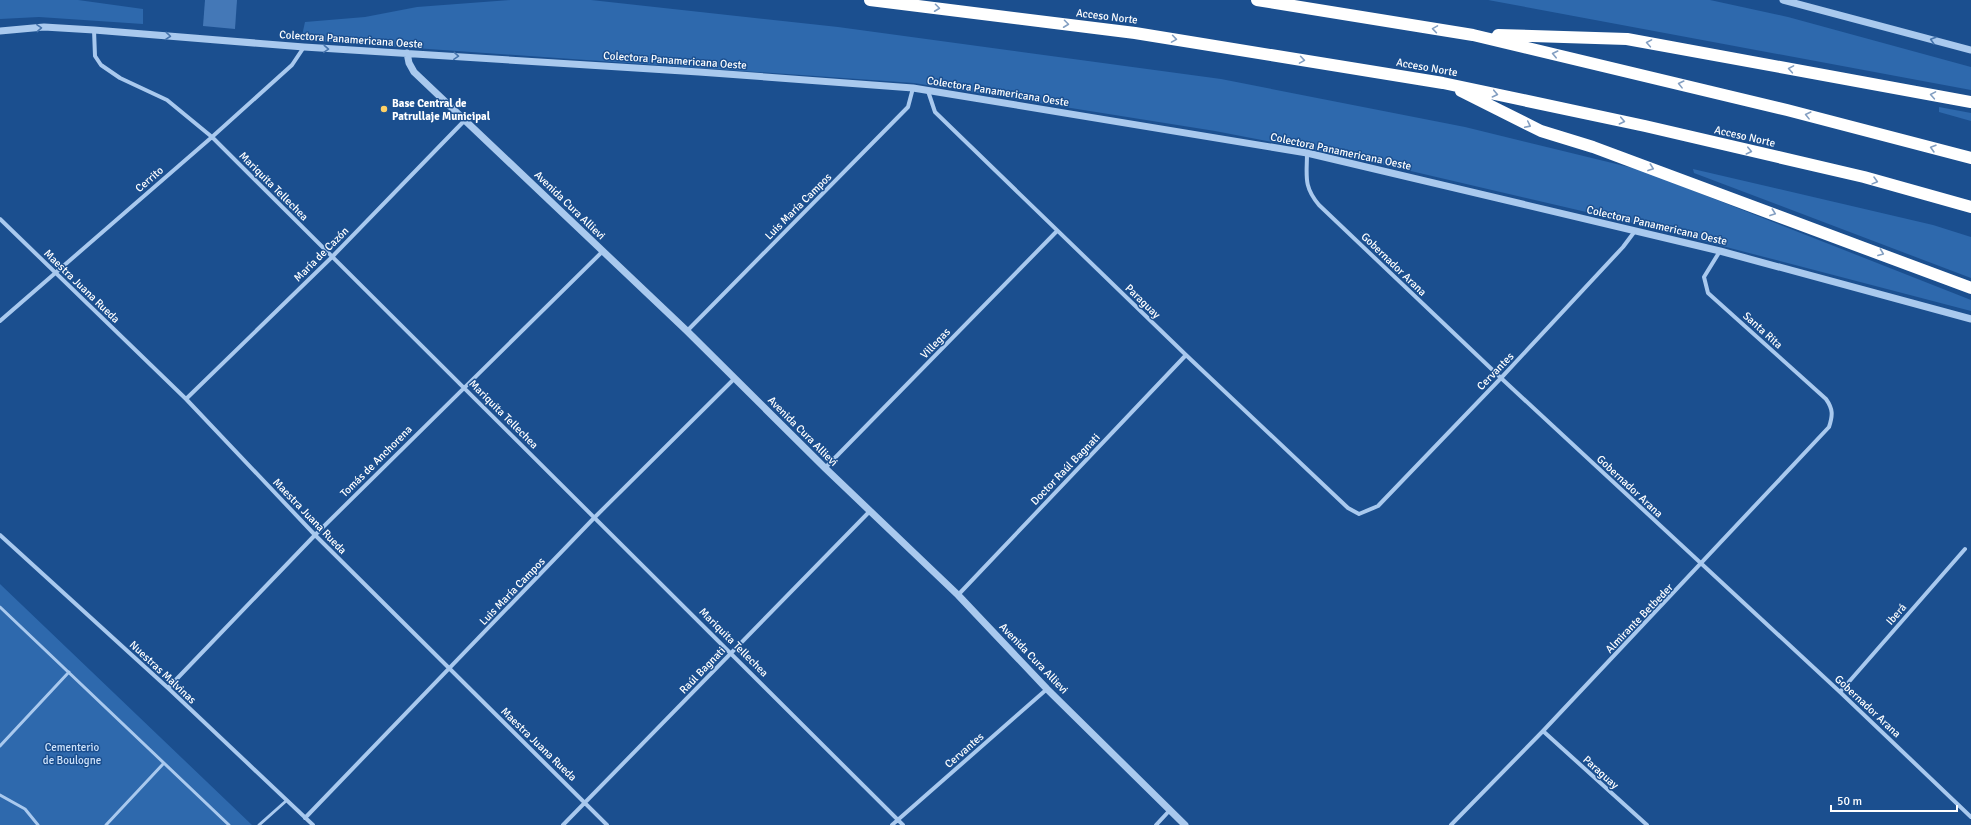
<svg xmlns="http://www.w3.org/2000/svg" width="1971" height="825" font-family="Signika,sans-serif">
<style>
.green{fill:#2e69ad}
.building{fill:#4478b7}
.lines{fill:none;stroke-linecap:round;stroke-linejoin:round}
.service{stroke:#a9c9ee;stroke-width:3}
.minor{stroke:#a9c9ee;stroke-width:4}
.tertiary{stroke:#a9c9ee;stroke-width:7}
.motorway{stroke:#fff;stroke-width:12}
.oneway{stroke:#829ec1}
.oneway2{stroke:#4674ac}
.poi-dot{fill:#ffd166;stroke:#1b4f8f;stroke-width:1.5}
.labels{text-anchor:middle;stroke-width:3;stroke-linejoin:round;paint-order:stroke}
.street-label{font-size:11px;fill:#fff;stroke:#1b4f8f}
.poi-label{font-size:11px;font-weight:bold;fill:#fff;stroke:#1b4f8f;text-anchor:start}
.park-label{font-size:11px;fill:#cfe3fa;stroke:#1b4f8f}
</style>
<rect width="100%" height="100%" fill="#1b4f8f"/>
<path class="green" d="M0,0H78L143,9V24L39,17L0,19Z
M510,0H591L838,27L1221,79L1465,127L1641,170L1971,300V311L1642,225L1351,157L1215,131L914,83L301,40L305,22L365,17L417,7Z
M1488,0H1710L1788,17L1971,67V90Z
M1939,107L1971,113V121L1939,112Z
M1693,169L1933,225L1971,237V278L1694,173Z
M0,584L252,825H0Z"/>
<path class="building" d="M205,0H237L235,29L203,26Z"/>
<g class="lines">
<path class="service" d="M0,607L229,825
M0,746L69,672
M0,795L25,809L38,825
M106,825L164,763
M259,825L286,801"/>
<path class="minor" d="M94,30L95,56L101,65L120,78L167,100L212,137L903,825
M928,91L935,112L1186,355L1348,508L1359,514L1378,506L1501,378L1623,247L1635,231
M1307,153C1307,176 1303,186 1319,205L1501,378L1840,692L1971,817
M0,219L186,399L315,535L607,825
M0,321L212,137L292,65L304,47
M687,331L908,107L913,88
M186,399L332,257L465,120
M825,468L1057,231
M0,535L168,688L313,825
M958,595L1186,355
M168,688L315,535L603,251
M1840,692L1965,549
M1543,731L1647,825
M305,818L595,517L735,378
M563,825L870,511
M892,825L1047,689
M1156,825L1170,810
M1451,825L1543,731L1829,427C1833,415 1833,409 1826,399L1708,293L1704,277L1720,251"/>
<path class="tertiary" d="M1783,0L1971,50
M0,31L44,27L94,30L304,47L699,72L913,88L1307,153L1720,251L1971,319
M407,53L409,63L414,72L687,331L825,468L958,595L1047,689L1185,825"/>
<path class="motorway" d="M870,0L1135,33L1443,83L1645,126L1864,177L1971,207
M1257,0L1473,35L1787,110L1971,158
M1498,35L1627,39L1971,102
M1461,91L1541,131L1593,147L1971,288"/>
</g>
<defs><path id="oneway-chevron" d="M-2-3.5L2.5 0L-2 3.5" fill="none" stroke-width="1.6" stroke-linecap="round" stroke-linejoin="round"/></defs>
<g class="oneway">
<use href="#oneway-chevron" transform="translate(937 8) rotate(7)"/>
<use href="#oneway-chevron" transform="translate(1066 24) rotate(7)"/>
<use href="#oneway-chevron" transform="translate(1435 29) rotate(-171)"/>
<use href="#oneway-chevron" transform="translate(1174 39) rotate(9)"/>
<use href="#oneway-chevron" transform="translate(1649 43) rotate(-170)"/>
<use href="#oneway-chevron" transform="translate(1555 54) rotate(-167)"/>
<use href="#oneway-chevron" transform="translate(1302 60) rotate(9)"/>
<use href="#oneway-chevron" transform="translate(1791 69) rotate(-170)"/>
<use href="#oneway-chevron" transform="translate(1681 84) rotate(-166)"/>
<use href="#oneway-chevron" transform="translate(1495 94) rotate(12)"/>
<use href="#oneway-chevron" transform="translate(1933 95) rotate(-170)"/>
<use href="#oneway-chevron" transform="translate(1808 115) rotate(-166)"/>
<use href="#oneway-chevron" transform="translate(1622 121) rotate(12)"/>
<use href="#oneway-chevron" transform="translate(1528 125) rotate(26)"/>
<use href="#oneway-chevron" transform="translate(1933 148) rotate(-164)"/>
<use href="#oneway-chevron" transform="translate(1749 151) rotate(13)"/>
<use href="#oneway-chevron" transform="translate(1651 168) rotate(20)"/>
<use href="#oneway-chevron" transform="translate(1875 181) rotate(15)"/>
<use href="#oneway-chevron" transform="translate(1773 213) rotate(20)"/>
<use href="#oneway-chevron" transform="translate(1881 253) rotate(21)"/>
</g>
<g class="oneway2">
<use href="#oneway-chevron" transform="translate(39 28) rotate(-3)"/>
<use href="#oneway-chevron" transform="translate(168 36) rotate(5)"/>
<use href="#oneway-chevron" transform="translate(1933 40) rotate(-164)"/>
<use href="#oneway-chevron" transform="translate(326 49) rotate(4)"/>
<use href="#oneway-chevron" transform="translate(456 56) rotate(4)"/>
</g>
<circle class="poi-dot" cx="384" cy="109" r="4"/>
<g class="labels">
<g class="street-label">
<text transform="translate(1107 16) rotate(7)" y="4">Acceso Norte</text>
<text transform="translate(351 39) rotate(4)" y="4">Colectora Panamericana Oeste</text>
<text transform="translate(675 60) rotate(4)" y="4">Colectora Panamericana Oeste</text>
<text transform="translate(1427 67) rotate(10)" y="4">Acceso Norte</text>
<text transform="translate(998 91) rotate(9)" y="4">Colectora Panamericana Oeste</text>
<text transform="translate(1745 136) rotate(13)" y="4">Acceso Norte</text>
<text transform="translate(1341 151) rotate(12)" y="4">Colectora Panamericana Oeste</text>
<text transform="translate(149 179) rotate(-41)" y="4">Cerrito</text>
<text transform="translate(274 186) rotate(45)" y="4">Mariquita Tellechea</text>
<text transform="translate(570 205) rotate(44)" y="4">Avenida Cura Allievi</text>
<text transform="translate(798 206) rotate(-45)" y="4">Luis María Campos</text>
<text transform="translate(1657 225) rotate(13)" y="4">Colectora Panamericana Oeste</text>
<text transform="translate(321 254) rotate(-45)" y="4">María de Cazón</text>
<text transform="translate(1394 264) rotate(44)" y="4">Gobernador Arana</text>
<text transform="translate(82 286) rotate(44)" y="4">Maestra Juana Rueda</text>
<text transform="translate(1143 301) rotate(44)" y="4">Paraguay</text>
<text transform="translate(1763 330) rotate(42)" y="4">Santa Rita</text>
<text transform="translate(935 343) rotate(-46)" y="4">Villegas</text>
<text transform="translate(1495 371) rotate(-46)" y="4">Cervantes</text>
<text transform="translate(504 414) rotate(45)" y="4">Mariquita Tellechea</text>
<text transform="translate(803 431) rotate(45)" y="4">Avenida Cura Allievi</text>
<text transform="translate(376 461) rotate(-45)" y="4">Tomás de Anchorena</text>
<text transform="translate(1065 469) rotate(-46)" y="4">Doctor Raúl Bagnati</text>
<text transform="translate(1630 486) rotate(43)" y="4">Gobernador Arana</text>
<text transform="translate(310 516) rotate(46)" y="4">Maestra Juana Rueda</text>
<text transform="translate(512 591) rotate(-46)" y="4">Luis María Campos</text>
<text transform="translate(1896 614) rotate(-49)" y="4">Iberá</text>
<text transform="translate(1639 618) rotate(-46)" y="4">Almirante Betbeder</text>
<text transform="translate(734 642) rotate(45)" y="4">Mariquita Tellechea</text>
<text transform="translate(1034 658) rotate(46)" y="4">Avenida Cura Allievi</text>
<text transform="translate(702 670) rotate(-46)" y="4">Raúl Bagnati</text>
<text transform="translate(163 672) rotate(43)" y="4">Nuestras Malvinas</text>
<text transform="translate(1868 706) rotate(43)" y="4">Gobernador Arana</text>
<text transform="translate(539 744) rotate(44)" y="4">Maestra Juana Rueda</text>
<text transform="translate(964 750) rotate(-41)" y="4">Cervantes</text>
<text transform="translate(1601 772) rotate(42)" y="4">Paraguay</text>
</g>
<g class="poi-label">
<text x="392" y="107">Base Central de<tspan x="392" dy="13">Patrullaje Municipal</tspan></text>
</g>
<g class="park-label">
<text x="72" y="751">Cementerio<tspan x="72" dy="13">de Boulogne</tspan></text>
</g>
</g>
<path d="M1831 805v6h126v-6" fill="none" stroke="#ffffff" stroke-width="2"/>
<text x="1837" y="805" font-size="12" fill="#ffffff" stroke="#1b4f8f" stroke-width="3" paint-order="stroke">50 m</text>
</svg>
